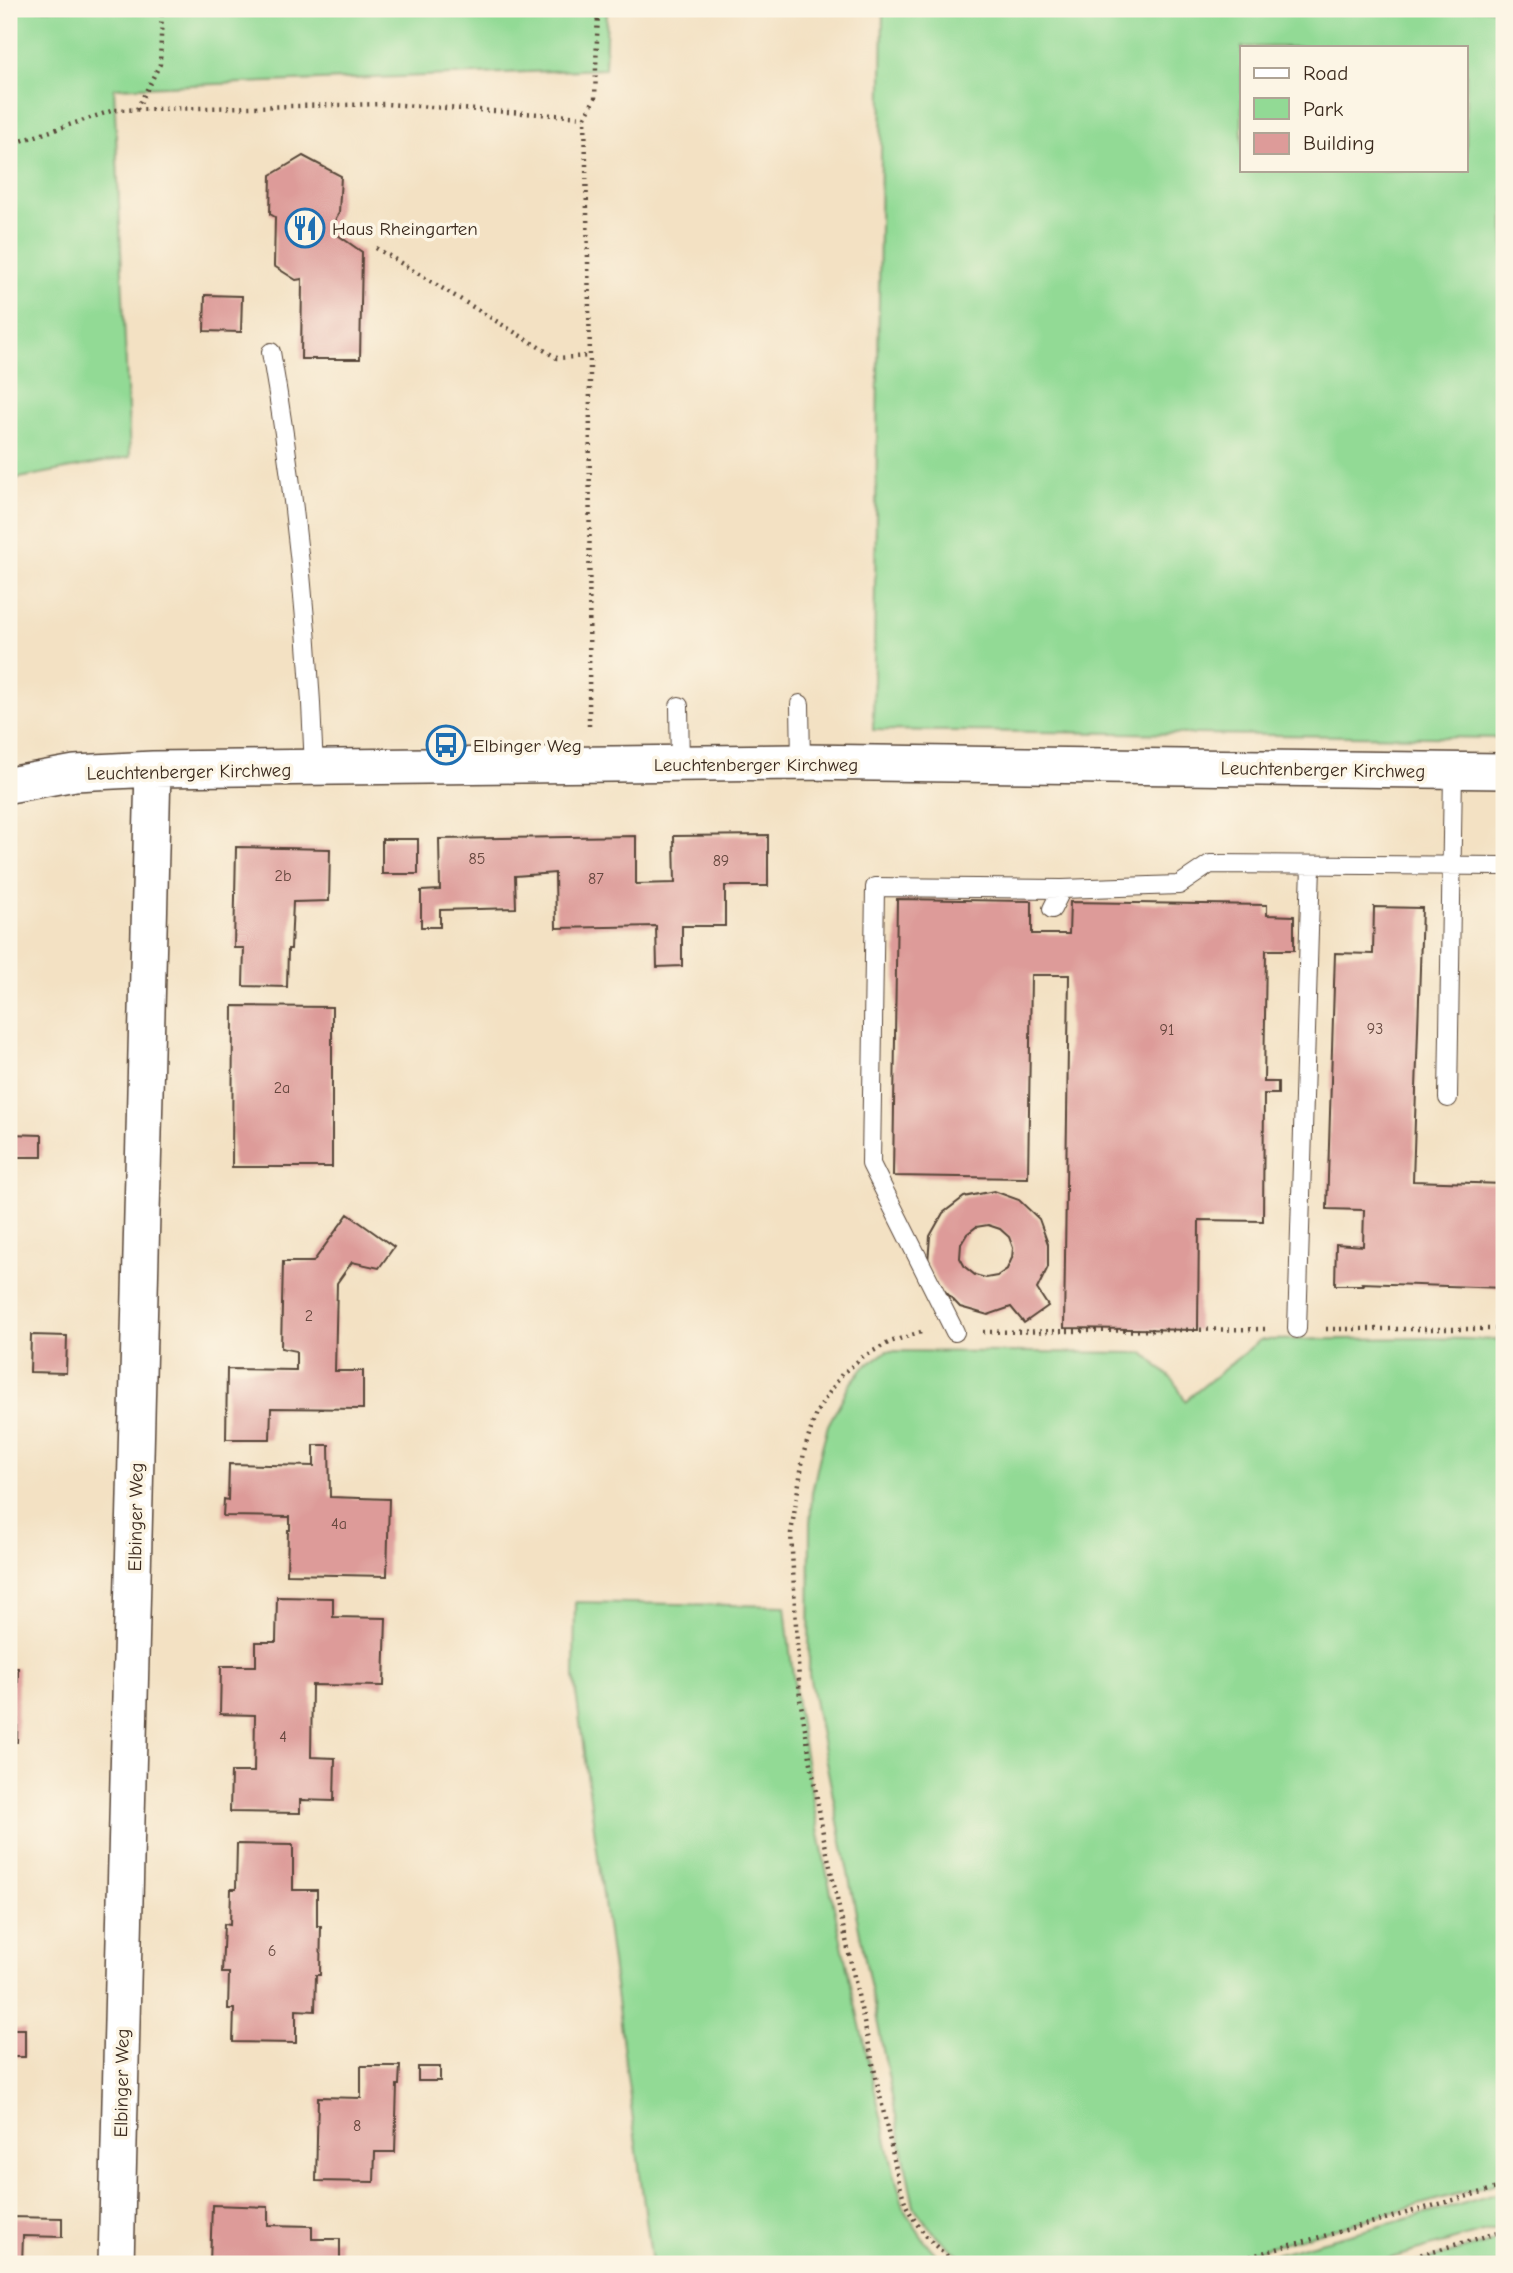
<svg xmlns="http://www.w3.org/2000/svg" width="1513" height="2273" font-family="'Comic Neue',sans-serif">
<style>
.green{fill:#92da95;stroke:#66825a;stroke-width:2;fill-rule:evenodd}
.building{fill:#dd9b99;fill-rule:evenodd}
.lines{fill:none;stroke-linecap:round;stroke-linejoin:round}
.lane-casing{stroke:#574537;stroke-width:20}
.street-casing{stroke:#574537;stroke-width:38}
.path{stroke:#574537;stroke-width:4.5;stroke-dasharray:2 5;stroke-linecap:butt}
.lane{stroke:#fff;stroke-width:18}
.street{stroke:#fff;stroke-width:35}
.labels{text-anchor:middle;stroke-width:7;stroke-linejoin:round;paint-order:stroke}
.number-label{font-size:16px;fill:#64463d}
.poi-label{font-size:19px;fill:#3b2a1e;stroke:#fcf5e5;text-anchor:start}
.street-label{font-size:19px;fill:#3b2a1e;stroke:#fcf5e5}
</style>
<rect width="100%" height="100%" fill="#fcf5e5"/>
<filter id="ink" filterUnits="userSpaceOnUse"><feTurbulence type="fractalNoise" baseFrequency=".0143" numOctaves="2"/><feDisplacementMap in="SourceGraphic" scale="14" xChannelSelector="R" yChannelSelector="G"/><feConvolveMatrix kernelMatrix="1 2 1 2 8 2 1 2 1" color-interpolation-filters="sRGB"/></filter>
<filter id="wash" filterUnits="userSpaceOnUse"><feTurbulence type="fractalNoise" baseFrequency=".00686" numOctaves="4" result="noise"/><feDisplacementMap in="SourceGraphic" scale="28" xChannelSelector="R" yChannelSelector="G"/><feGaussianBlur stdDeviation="1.57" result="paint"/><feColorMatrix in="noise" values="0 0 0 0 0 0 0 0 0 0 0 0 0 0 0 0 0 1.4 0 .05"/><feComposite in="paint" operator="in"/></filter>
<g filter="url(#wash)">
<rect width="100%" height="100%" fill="#f3e1c3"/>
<path class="green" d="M9,9H607L605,69L114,88L130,457L9,480Z
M883,9H1504V738L873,730ZM1466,47V170H1242V47Z
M1426,1338L1504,1340V2181L1218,2261L1193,2264H979C947,2252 934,2234 914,2207L809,1675L810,1524L812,1493L820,1455L828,1425L850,1384L864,1367L887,1351L1144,1353L1175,1382L1185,1401L1260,1340Z
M575,1602L785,1606C804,1798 851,1985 894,2173L905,2211L926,2243L945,2264H652L574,1677Z
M1504,2191V2226L1370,2264H1237L1452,2207Z
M1504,2238V2264H1412Z"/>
<g id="blocks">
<path class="building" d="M303,156L341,176L339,213L336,218L335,233L362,252L360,359H301L302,279L296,280L274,266L275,217L270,214L271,175Z
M205,295L242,296L241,332L204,331Z
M768,835V886H725V926H682V966L657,967L656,926L556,928L555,873L515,876L516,908L440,910V927H421V891L440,890L439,839L636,836V884L675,883L674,836Z
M382,839H418V874H382Z
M236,847L330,849L329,901L293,902L291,949H288L287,987L243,986L244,948H234Z
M897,899L1032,901V934H1069L1070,902L1267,905V915L1294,916V950H1266L1264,1082H1278V1094H1264L1263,1221L1199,1220L1198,1330L1064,1328L1069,975H1031L1028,1178L893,1176Z
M1374,907L1422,908L1413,1181L1504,1184V1288L1362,1283L1363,1285H1335L1336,1244L1363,1246L1364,1210L1327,1209L1335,953L1373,954Z
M233,1006L332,1007V1167H232Z
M9,1134L42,1135V1157H9Z
M994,1191L1019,1200L1039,1219L1048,1244V1267L1037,1289L1048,1306L1024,1323L1011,1307L988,1315L960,1307L941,1287L928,1263L930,1236L943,1213L964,1197ZM988,1225L1000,1229L1009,1237L1013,1248L1012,1258L1007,1269L997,1276L986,1278L975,1275L965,1267L960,1258L961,1244L967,1234L976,1227Z
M348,1214L394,1247L379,1268L352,1262L337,1283L335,1371H363V1409L271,1408L270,1439H226L227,1369L296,1370V1351L281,1348L283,1262H313Z
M31,1335L67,1336L66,1373L30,1372Z
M314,1445H329L330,1497L389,1499L387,1576L287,1574L288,1530H290V1517L223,1516L224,1499L228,1500L229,1464L314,1466Z
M277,1597L333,1598V1617L386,1618L384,1686L312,1685L311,1757L335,1758L334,1801L300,1800V1813L230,1812L231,1772H254L255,1715L220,1714L221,1666H256V1642H276Z
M9,1668H18L17,1742H9Z
M237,1844L293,1845V1890H317V1926H321L320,1975H316L315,2011L296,2010V2043L233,2042L234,2009H228L229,1973H222L224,1924L230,1925L231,1889H236Z
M9,2029H25V2057H9Z
M361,2066H400L399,2085H397L395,2152H375L374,2182L316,2181L318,2097L361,2098Z
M418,2067H440V2081H418Z
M212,2205L268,2207V2225L312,2226V2239H340V2264H210Z
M9,2217L62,2218V2237L23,2236L22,2264H9Z"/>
</g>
</g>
<g filter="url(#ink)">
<use href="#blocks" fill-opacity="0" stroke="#574537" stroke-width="2"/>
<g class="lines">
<defs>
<path id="lane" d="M271,352C295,490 309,629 314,768
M800,704L801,762
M679,706L680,764
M1052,909L1062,889L1179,885L1210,864L1504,866
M1448,1098L1453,771
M1297,1329L1311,865
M955,1332L871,1164L875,887L1062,889"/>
<path id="street" d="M9,785L75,773L153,769L801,762L1504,771
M116,2264L153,769"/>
</defs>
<use href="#lane" class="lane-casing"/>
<use href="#street" class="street-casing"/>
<path class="path" d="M137,109L160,64L162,9
M9,145L114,110L386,104L585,117
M376,248L557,358L590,356
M589,726L590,356L585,117L595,98L598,9
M1326,1329H1504
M921,1332L890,1342L864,1356L842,1374L816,1413L804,1452L791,1533L800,1699L824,1839L896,2169C899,2181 902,2195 907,2207C918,2229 938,2252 959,2264
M983,1332L1268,1329
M1223,2264L1504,2186
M1387,2264L1504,2231"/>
<use href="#lane" class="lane"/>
<use href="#street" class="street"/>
</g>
</g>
<defs>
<symbol id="restaurant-ring" viewBox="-11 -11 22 22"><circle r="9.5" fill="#fcf5e5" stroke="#1f6fb2" stroke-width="1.5"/><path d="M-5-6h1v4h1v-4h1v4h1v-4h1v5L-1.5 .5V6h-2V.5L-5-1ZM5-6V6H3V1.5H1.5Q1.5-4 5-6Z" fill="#1f6fb2"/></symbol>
<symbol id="bus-ring" viewBox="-11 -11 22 22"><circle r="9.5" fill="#fcf5e5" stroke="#1f6fb2" stroke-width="1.5"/><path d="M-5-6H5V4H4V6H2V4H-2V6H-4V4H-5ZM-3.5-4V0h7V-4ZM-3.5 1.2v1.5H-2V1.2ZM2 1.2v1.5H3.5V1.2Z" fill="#1f6fb2"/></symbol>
</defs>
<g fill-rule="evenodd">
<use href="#restaurant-ring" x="283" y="206" width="44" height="44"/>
<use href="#bus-ring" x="424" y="723" width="44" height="44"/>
</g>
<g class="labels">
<g class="number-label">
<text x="477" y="864">85</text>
<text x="721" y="866">89</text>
<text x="283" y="881">2b</text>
<text x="596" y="884">87</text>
<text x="1375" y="1034">93</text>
<text x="1167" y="1035">91</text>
<text x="282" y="1093">2a</text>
<text x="309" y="1321">2</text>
<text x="339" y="1529">4a</text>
<text x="283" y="1742">4</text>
<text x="272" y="1956">6</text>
<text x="357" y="2131">8</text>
</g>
<g class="poi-label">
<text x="332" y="235">Haus Rheingarten</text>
<text x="473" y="752">Elbinger Weg</text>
</g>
<g class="street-label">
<text x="756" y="771">Leuchtenberger Kirchweg</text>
<text transform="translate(1323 769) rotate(1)" y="7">Leuchtenberger Kirchweg</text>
<text transform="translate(189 771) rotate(-1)" y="7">Leuchtenberger Kirchweg</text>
<text transform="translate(135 1517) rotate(-89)" y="7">Elbinger Weg</text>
<text transform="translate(121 2083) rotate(-89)" y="7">Elbinger Weg</text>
</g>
</g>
<rect width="1513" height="2273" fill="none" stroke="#fcf5e5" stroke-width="35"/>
<rect x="1240" y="46" width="228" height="126" fill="#fcf5e5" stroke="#afa495" stroke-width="2"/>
<rect x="1254" y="68" width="35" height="10" fill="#ffffff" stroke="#afa495" stroke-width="2"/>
<text x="1303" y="80" font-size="21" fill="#3b2a1e">Road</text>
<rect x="1254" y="98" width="35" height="21" fill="#92da95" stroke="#afa495" stroke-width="2"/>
<text x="1303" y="116" font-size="21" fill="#3b2a1e">Park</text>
<rect x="1254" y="133" width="35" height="21" fill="#dd9b99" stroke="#afa495" stroke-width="2"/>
<text x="1303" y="150" font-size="21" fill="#3b2a1e">Building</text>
</svg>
